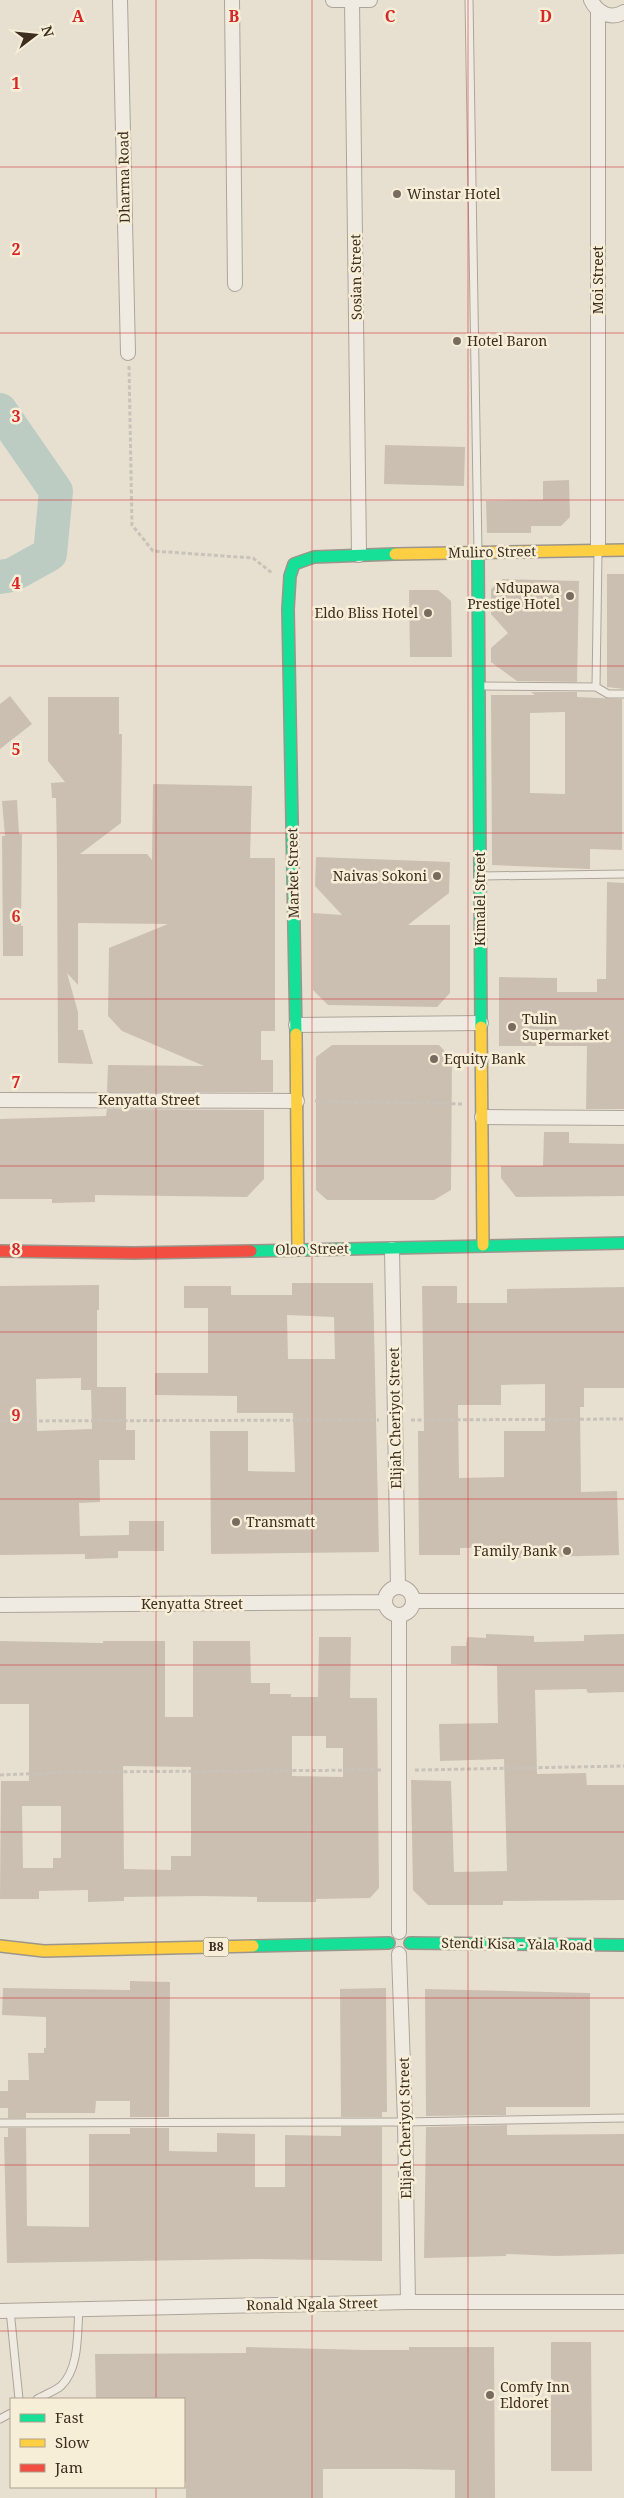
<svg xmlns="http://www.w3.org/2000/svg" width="624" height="2498" font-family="'Noto Serif',serif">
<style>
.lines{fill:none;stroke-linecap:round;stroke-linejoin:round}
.river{stroke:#bcccc2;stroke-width:34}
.building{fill:#cbbfb2;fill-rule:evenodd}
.lane-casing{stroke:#ada599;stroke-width:9}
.street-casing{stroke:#ada599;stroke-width:16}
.fast-casing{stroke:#9c958a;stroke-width:14}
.slow-casing{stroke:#9c958a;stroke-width:14}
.jam-casing{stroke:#9c958a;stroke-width:14}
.path{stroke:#c8c2b9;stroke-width:3;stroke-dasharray:4 2.5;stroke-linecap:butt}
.lane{stroke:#efebe3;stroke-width:7}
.street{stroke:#efebe3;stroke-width:14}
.fast{stroke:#16e098;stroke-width:11}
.slow{stroke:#ffcf43;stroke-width:11}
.jam{stroke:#f24e42;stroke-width:11}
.grid{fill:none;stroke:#d62828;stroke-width:1;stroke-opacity:0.55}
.poi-dot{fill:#786c5e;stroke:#f7eed8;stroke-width:2}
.labels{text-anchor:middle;stroke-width:5;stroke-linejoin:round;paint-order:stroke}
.shield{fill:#f7eed8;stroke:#756857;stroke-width:1}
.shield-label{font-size:12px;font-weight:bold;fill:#3d2e20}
.street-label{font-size:14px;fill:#3d2e20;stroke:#f7eed8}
.poi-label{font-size:14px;fill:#3d2e20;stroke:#f7eed8;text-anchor:start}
.grid-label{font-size:16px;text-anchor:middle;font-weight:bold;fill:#d62828;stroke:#f7eed8;stroke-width:5;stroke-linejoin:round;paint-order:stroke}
</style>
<rect width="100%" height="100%" fill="#e7e0d1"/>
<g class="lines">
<path class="river" d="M0,410L56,491L50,554L12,575L0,577"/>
</g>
<path class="building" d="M385,445L465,447L464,486L384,484Z
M569,480L570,517L561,526H531V533H487L486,501L543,500V481Z
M607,574H624V689L607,687Z
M503,579L579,581L577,682L517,681L491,662V648L508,633L491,614V589Z
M409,590H438L451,601L452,657H410Z
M531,692H577V697L622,699V850L590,849V869L492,865L491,695H535ZM565,712V794L530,793V713Z
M10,696L32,724L0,749V704Z
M48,697H119V734H122L121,823L80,854H147L152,860L153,784L252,786L250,858H275V1031H261V1060H273V1092H107L108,1065L204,1066L122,1031L108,1016L109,948L168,924L78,923V985L67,973L78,1012V1030H83L93,1064L58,1063L57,854L56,798H52L51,783L65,782L48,761Z
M17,800L19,834H22L21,926H23V956H3L2,836H5L2,801Z
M316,857L450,862L449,893L408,925H450V993L437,1007L328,1005L313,990V913L342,915L315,886Z
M607,882L624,883V1109H586L587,1046H499V977L557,978V992H597V979H606Z
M332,1045H439L452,1059L451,1190L434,1200H327L316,1190V1057Z
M107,1109L264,1110V1179L247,1197L95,1195V1202L52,1203V1199H0V1119L106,1116Z
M544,1132H569V1143L624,1144V1196L516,1197L501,1178V1166H543Z
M292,1283H373L379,1552L211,1554L210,1431H248V1471L295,1472L293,1413H237V1396L155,1395V1373H208V1308H184V1286H231V1295H292ZM287,1315L334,1317L335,1359H288Z
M99,1285V1310H97V1387H126V1430H135V1460H99L100,1502L79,1503L80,1536L129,1535V1521H164V1551H118V1558L85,1559V1554L0,1555V1286ZM81,1378V1390H91L92,1429L37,1431L36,1379Z
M422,1286H457V1303H507V1289L624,1287V1388H584V1407H580L581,1492L617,1491L619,1555L505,1558V1547L460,1548V1555H419L418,1431H424ZM545,1384V1431H504V1477L459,1478L458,1405H501V1385Z
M486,1634L534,1636V1642L584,1641V1635L624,1634V1692L588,1693L586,1689L535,1690L537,1774L586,1773L587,1785H624V1900L503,1901V1905H428L413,1890L411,1780L451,1781L454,1872L507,1871L504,1759L440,1761L439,1724L498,1723L497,1666L451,1664V1646H466L467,1637L486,1638Z
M319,1637H351L350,1698H377L379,1888L370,1898L316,1899V1902H257V1897L201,1896L124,1897V1901L88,1902V1890L39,1891V1899H0L1,1781H29V1704H0V1641L103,1643V1641H165V1717H193V1641H250L251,1683H270V1694H291V1697H318ZM292,1736H326V1748H343V1777L292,1776ZM123,1766L191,1767V1856H171V1870L124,1869ZM22,1806H61V1858H53V1868H23Z
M130,1981L170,1982L169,2117H130V2101H96L95,2113H26V2118H8V2108H0V2091H8V2080H29L28,2053H44V2048H46V2017L2,2015L3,1988L130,1990Z
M386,1988L387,2112H382V2117H341L340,1989Z
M425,1989L590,1993V2107H506V2115L426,2116Z
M507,2125V2135L624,2134V2254L556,2256L506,2254V2256L424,2258L426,2127Z
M341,2127H382V2261L258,2259L7,2263L4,2137H8V2128H26L27,2226L89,2227V2134H130V2128H169V2151L217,2152V2133L255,2134V2187H285V2135L341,2136Z
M551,2342H591L592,2471H551Z
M246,2347L366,2350H409V2347H494L495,2498H455V2470L410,2469H323V2498H186V2482H184V2399H96L95,2354L246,2353Z"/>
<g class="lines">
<defs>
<path id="lane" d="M469,0L478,552
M480,686L596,687L608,694H624
M596,687L598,553
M482,876L624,874
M0,2123L405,2122L624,2118
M10,2310L19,2399
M37,2399C44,2395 55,2391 61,2386C80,2368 77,2332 79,2309
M0,2419L11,2413"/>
<path id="street" d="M120,0L128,353
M232,0L235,284
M333,0H370
M352,0L359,555
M591,0C597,13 611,20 624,12
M598,10V550
M296,1025L481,1023
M0,1100L297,1101
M482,1117L624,1118
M392,1249L398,1587
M385 1601a14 14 0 1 1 28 0a14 14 0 1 1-28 0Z
M413,1601H624
M0,1605L385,1602
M399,1616V1932
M399,1954L405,2122L408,2302
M0,2311L408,2302H624"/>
<path id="fast" d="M478,553L481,1027
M296,1034L288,609L290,576L294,564L314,557L395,554
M251,1251L624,1243
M410,1943L624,1945
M253,1946L389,1943"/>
<path id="slow" d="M395,554L624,550
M481,1027L483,1245
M296,1034L298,1249
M0,1946L44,1951L253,1946"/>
<path id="jam" d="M0,1251L134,1253L251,1251"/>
</defs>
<use href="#lane" class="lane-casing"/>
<use href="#street" class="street-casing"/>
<use href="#fast" class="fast-casing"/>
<use href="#slow" class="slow-casing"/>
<use href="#jam" class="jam-casing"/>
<path class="path" d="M129,366L132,525L153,551L253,558L272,573
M315,1101L464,1104
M411,1420L624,1419
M0,1421L379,1420
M415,1770L624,1766
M0,1775L75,1772L383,1770"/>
<use href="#lane" class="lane"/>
<use href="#street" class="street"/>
<use href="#fast" class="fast"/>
<use href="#slow" class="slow"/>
<use href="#jam" class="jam"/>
</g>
<path class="grid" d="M156,0V2399M312,0V2498M468,0V2498M0,167H624M0,333H624M0,500H624M0,666H624M0,833H624M0,999H624M0,1166H624M0,1332H624M0,1499H624M0,1665H624M0,1832H624M0,1998H624M0,2165H624M0,2331H624M156,2487V2498"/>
<g class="poi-dot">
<circle cx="397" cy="194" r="5"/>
<circle cx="457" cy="341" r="5"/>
<circle cx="570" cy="596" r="5"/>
<circle cx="428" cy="613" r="5"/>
<circle cx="437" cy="876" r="5"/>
<circle cx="512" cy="1027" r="5"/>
<circle cx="434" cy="1059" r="5"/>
<circle cx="236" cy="1522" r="5"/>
<circle cx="567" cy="1551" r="5"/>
<circle cx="490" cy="2395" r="5"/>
</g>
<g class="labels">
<rect class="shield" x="203.5" y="1937.5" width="25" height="19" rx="4"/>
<g class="shield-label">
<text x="216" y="1951">B8</text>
</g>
<g class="street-label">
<text transform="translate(124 177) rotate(-91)" y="5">Dharma Road</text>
<text transform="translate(356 277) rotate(-91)" y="5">Sosian Street</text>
<text transform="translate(598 280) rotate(-90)" y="5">Moi Street</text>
<text transform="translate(492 552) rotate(-1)" y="5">Muliro Street</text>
<text transform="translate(293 873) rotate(-91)" y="5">Market Street</text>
<text transform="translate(480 899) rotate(-90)" y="5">Kimalel Street</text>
<text x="149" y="1105">Kenyatta Street</text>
<text transform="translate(312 1249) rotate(-1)" y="5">Oloo Street</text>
<text transform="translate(395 1418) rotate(-91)" y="5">Elijah Cheriyot Street</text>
<text x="192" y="1609">Kenyatta Street</text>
<text transform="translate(517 1944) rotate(1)" y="5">Stendi Kisa - Yala Road</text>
<text transform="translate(405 2128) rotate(-91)" y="5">Elijah Cheriyot Street</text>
<text transform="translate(312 2304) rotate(-1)" y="5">Ronald Ngala Street</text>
</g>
<g class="poi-label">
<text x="407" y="199">Winstar Hotel</text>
<text x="467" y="346">Hotel Baron</text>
<text x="560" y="593" text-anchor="end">Ndupawa<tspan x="560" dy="16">Prestige Hotel</tspan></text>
<text x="418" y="618" text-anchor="end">Eldo Bliss Hotel</text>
<text x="427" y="881" text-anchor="end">Naivas Sokoni</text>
<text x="522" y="1024">Tulin<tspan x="522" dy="16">Supermarket</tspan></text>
<text x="444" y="1064">Equity Bank</text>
<text x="246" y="1527">Transmatt</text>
<text x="557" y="1556" text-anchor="end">Family Bank</text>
<text x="500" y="2392">Comfy Inn<tspan x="500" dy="16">Eldoret</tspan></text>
</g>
</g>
<g class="grid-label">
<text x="78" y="22">A</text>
<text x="234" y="22">B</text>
<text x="390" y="22">C</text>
<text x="546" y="22">D</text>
<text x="16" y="89">1</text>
<text x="16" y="255">2</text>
<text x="16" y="422">3</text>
<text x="16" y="589">4</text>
<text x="16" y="755">5</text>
<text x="16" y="922">6</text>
<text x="16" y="1088">7</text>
<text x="16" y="1255">8</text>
<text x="16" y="1421">9</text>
</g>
<rect x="10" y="2398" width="175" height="90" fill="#f7eed8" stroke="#ada18e"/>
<rect x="20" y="2414" width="25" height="8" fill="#16e098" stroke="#ada18e"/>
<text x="55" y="2423" font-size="15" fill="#3d2e20">Fast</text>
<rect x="20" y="2439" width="25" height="8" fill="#ffcf43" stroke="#ada18e"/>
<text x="55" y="2448" font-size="15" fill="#3d2e20">Slow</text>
<rect x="20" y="2464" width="25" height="8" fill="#f24e42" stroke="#ada18e"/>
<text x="55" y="2473" font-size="15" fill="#3d2e20">Jam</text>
<g transform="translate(35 35) rotate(74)" stroke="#f7eed8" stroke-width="4" paint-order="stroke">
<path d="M0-4L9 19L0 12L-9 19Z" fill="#3d2e20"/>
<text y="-8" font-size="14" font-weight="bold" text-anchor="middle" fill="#3d2e20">N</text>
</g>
</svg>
